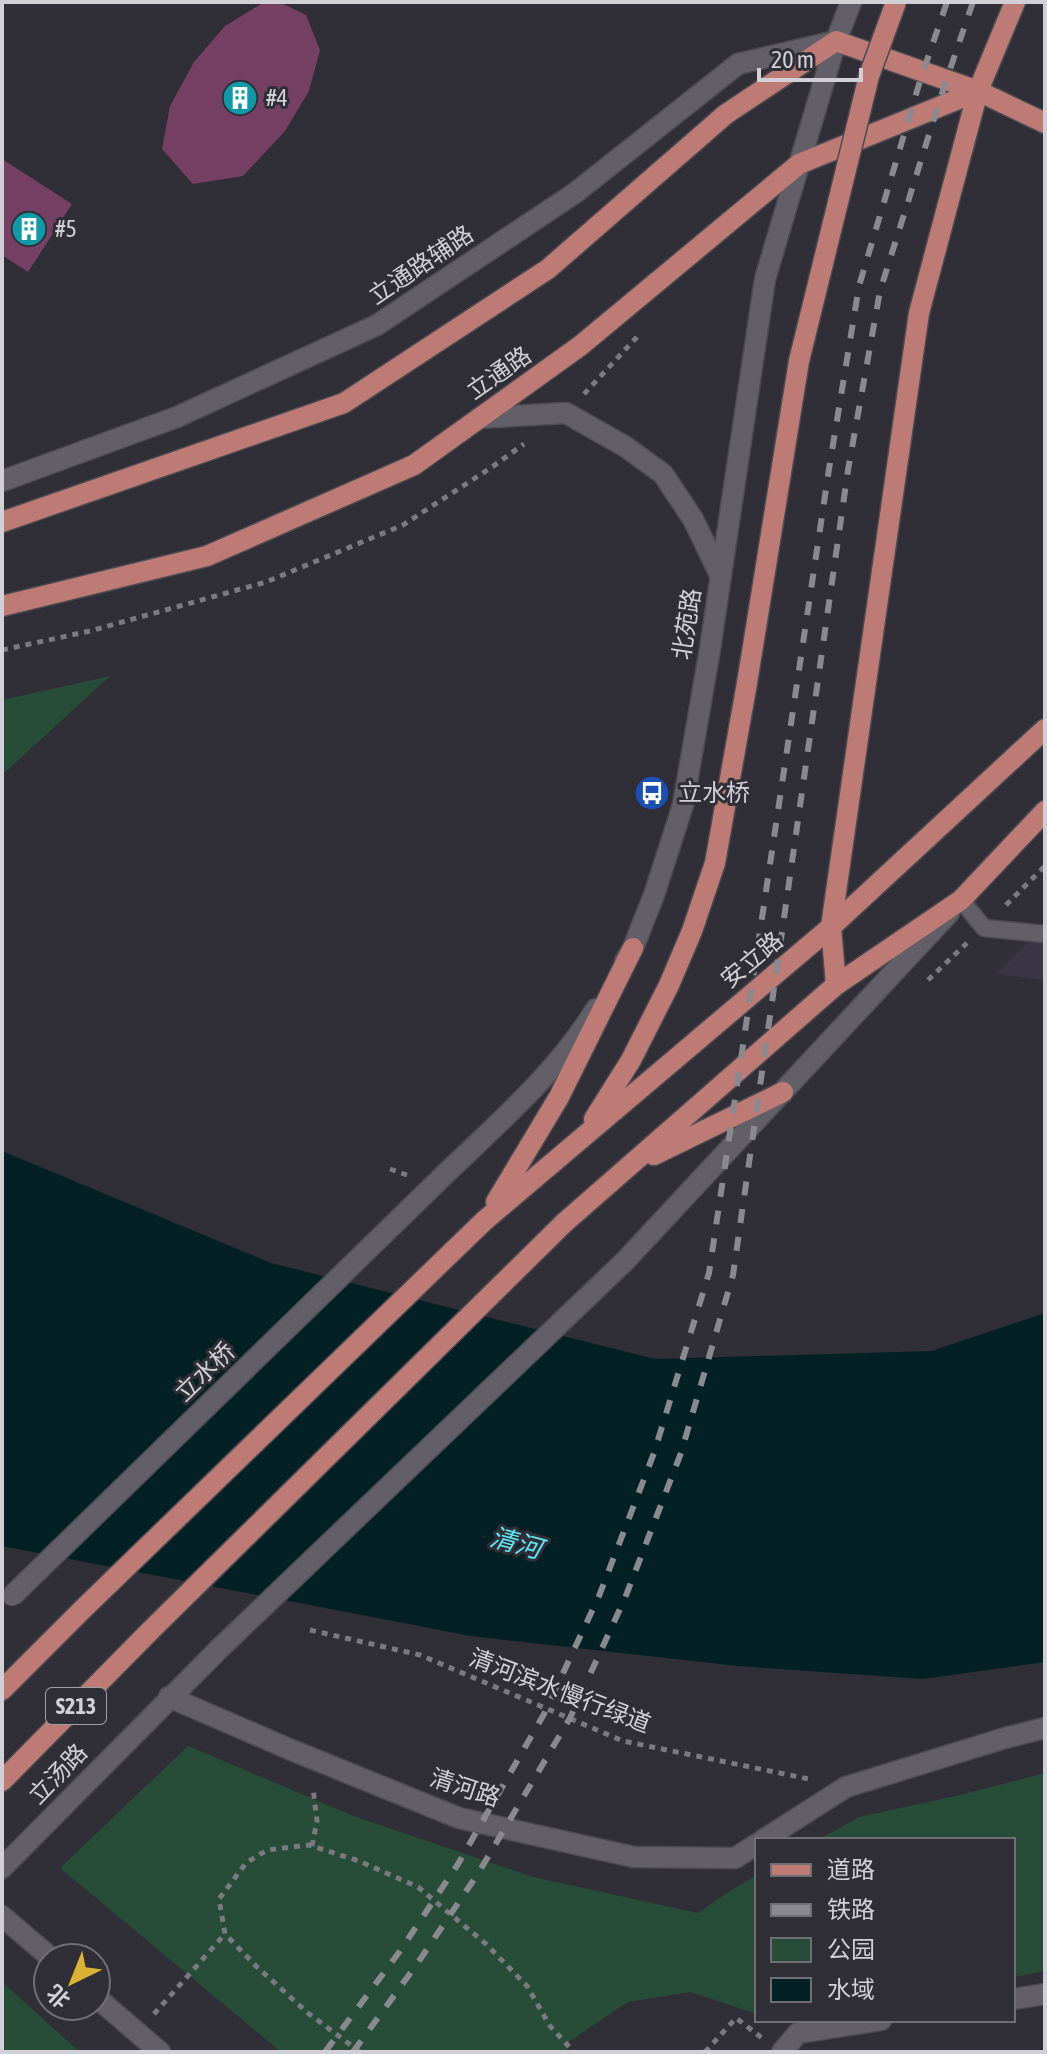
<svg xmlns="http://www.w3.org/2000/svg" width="1047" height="2054" font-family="'Asap Condensed','Noto Sans SC',sans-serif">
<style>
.built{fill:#3b3645}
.green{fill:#274d39}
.water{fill:#032124}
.building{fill:#764065}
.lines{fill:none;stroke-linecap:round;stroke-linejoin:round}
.service-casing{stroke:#4c4a52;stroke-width:19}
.minor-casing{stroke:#4c4a52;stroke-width:23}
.tertiary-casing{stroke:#4c4a52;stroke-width:23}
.primary-casing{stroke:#4c4a52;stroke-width:23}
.path{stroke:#7b7a81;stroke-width:5;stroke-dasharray:6 6;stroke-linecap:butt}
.service{stroke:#625f69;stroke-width:16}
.minor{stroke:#625f69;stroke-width:20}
.tertiary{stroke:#625f69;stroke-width:20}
.primary{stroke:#be7b75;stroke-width:20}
.rail{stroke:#8b8990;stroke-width:6;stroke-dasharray:14 14;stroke-linecap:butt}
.tertiary-bridge-casing{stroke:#4c4a52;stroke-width:23;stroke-linecap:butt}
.primary-bridge-casing{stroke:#4c4a52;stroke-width:23;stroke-linecap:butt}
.tertiary-bridge{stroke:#625f69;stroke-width:20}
.primary-bridge{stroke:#be7b75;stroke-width:20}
.labels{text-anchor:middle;stroke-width:6;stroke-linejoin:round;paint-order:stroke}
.shield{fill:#302e36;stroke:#a19fa6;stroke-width:2}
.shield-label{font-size:22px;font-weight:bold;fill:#d1d0d6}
.poi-label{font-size:24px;fill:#d1d0d6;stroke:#302e36;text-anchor:start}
.street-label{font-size:24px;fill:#d1d0d6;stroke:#302e36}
.water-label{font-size:26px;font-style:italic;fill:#5de6f5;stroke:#302e36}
</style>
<rect width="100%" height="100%" fill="#302e36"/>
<path class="built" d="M1045,925V980L996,974Z"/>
<path class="green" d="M110,676L2,775V700Z
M188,1746L354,1816L533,1877L698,1913L727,1893L757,1875V2014L690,1992L628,2002L570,2041L565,2052H281L60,1868Z
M1045,1773V1971L1013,1977V1840H818L859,1817L960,1795Z
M2,1982L80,2052H2Z"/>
<path class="water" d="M2,1151L271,1263L655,1359L932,1351L1045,1313V1662L923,1679L738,1666L471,1636L2,1546Z"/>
<path class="building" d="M264,2H279L306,15L320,50L309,91L285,131L243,176L193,184L162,149L170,106L194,62L225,26Z
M2,159L72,204L28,272L2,255Z"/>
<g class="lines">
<defs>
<path id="service" d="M961,900L984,928L1045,934"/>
<path id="minor" d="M2,481L177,417L377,325L575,193L738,64L832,42
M2,1868L219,1649
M2,1916L51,1958
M96,1997L160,2052
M1013,1999L1045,1994
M782,2052L798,2033L881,2020"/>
<path id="tertiary" d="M479,418L566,413L626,447L663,474L693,519L721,577
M625,961L633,948L654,895L683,805L710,649L765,279L836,41L851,2
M434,1185C491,1129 554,1077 596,1009
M625,1261L949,913
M169,1697L289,1749L459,1818L634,1857L735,1858L757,1844
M763,1840L846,1787L1005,1738L1045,1728"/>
<path id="primary" d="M2,522L344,403L548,269L726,114L836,41L978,91L1045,123
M2,606L207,556L414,465L580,346L799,164L978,91
M836,985L831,927L919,313L978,91L1015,2
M594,1119L631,1060L669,985L692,931L715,863L747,683
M654,1155L783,1092
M496,1202L559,1097L633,948
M484,1221L831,927L1045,729
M564,1223L836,985L961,900L1045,811
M2,1690L84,1608
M2,1781L150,1631"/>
</defs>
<use href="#service" class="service-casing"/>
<use href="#minor" class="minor-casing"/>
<use href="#tertiary" class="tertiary-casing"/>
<use href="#primary" class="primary-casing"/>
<path class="path" d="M584,394L637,337
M2,650L90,631L266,582L403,525L492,467L524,444
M1006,905L1045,866
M928,980L967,943
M390,1169L407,1175
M310,1630L420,1655L623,1741L809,1779
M312,1846L317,1821L313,1788
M154,2014L225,1934
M360,2052L308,2013L257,1967L225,1934L219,1899L246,1863L267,1850L309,1845L359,1861L418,1887L486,1944L527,1986L550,2026L574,2052
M705,2052L736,2018L762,2038"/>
<use href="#service" class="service"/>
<use href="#minor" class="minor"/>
<use href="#tertiary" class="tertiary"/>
<use href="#primary" class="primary"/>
<path class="rail" d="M325,2052L400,1951L458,1864L544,1714L599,1596L654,1453L709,1273L829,469L859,286L920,81L947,2
M353,2052L417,1964L479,1872L570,1718L625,1598L681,1453L733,1275L848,470L880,291L944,87L973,2"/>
<defs>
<path id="tertiary-bridge" d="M12,1596L434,1185
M219,1649L625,1261"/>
<path id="primary-bridge" d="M747,683L799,361L869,76L896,2
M84,1608L484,1221
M150,1631L564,1223"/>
</defs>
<use href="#tertiary-bridge" class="tertiary-bridge-casing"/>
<use href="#primary-bridge" class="primary-bridge-casing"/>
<use href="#tertiary-bridge" class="tertiary-bridge"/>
<use href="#primary-bridge" class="primary-bridge"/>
</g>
<defs>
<symbol id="building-disc" viewBox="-11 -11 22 22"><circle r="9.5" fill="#0f9aa8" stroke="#302e36"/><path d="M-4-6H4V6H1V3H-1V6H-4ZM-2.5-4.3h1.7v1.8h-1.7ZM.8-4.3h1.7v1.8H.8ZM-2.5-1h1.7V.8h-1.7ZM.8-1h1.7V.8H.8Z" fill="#fff"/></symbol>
<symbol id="bus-disc" viewBox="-11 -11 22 22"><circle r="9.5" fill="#1a4fb4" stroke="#302e36"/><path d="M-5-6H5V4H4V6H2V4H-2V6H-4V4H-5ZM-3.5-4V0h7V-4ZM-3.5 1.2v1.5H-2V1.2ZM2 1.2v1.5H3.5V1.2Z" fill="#fff"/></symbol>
</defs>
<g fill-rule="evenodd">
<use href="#building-disc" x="220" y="78" width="40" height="40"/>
<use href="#building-disc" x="9" y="209" width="40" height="40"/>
<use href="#bus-disc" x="632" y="773" width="40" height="40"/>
</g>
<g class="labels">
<rect class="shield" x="46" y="1688" width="60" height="36" rx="6"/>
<g class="shield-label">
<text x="76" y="1714">S213</text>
</g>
<g class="poi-label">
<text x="266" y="106">#4</text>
<text x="55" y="237">#5</text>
<text x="678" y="801">立水桥</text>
</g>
<g class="street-label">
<text transform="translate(421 265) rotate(-34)" y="8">立通路辅路</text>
<text transform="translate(499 373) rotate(-35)" y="8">立通路</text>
<text transform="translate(687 624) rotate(-81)" y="8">北苑路</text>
<text transform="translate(752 960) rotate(-40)" y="8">安立路</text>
<text transform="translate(205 1372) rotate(-44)" y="8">立水桥</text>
<text transform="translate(560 1691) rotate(21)" y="8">清河滨水慢行绿道</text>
<text transform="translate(58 1774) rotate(-46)" y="8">立汤路</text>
<text transform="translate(465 1788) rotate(18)" y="8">清河路</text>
</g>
<g class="water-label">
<text transform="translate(516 1543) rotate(15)" y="9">清河</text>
</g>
</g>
<rect width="1047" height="2054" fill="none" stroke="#d1d0d6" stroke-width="8"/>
<rect x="755" y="1838" width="260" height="184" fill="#302e36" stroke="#706f76" stroke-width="2"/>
<rect x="771" y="1864" width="40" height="12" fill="#be7b75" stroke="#706f76" stroke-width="2"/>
<text x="827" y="1878" font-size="24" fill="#d1d0d6">道路</text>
<rect x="771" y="1904" width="40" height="12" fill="#8b8990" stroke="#706f76" stroke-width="2"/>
<text x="827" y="1918" font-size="24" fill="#d1d0d6">铁路</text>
<rect x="771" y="1938" width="40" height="24" fill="#274d39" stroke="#706f76" stroke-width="2"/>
<text x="827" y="1958" font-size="24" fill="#d1d0d6">公园</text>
<rect x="771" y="1978" width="40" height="24" fill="#032124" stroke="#706f76" stroke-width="2"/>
<text x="827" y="1998" font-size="24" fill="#d1d0d6">水域</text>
<g transform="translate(72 1982) rotate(223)"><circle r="38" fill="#302e36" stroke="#706f76" stroke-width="2"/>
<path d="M0-6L14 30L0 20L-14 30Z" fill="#dcb233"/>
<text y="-12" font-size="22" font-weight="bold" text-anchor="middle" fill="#d1d0d6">北</text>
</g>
<path d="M759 68v12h102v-12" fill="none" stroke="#d1d0d6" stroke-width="4"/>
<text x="771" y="68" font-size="24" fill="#d1d0d6" stroke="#302e36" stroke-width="6" paint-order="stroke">20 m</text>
</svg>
